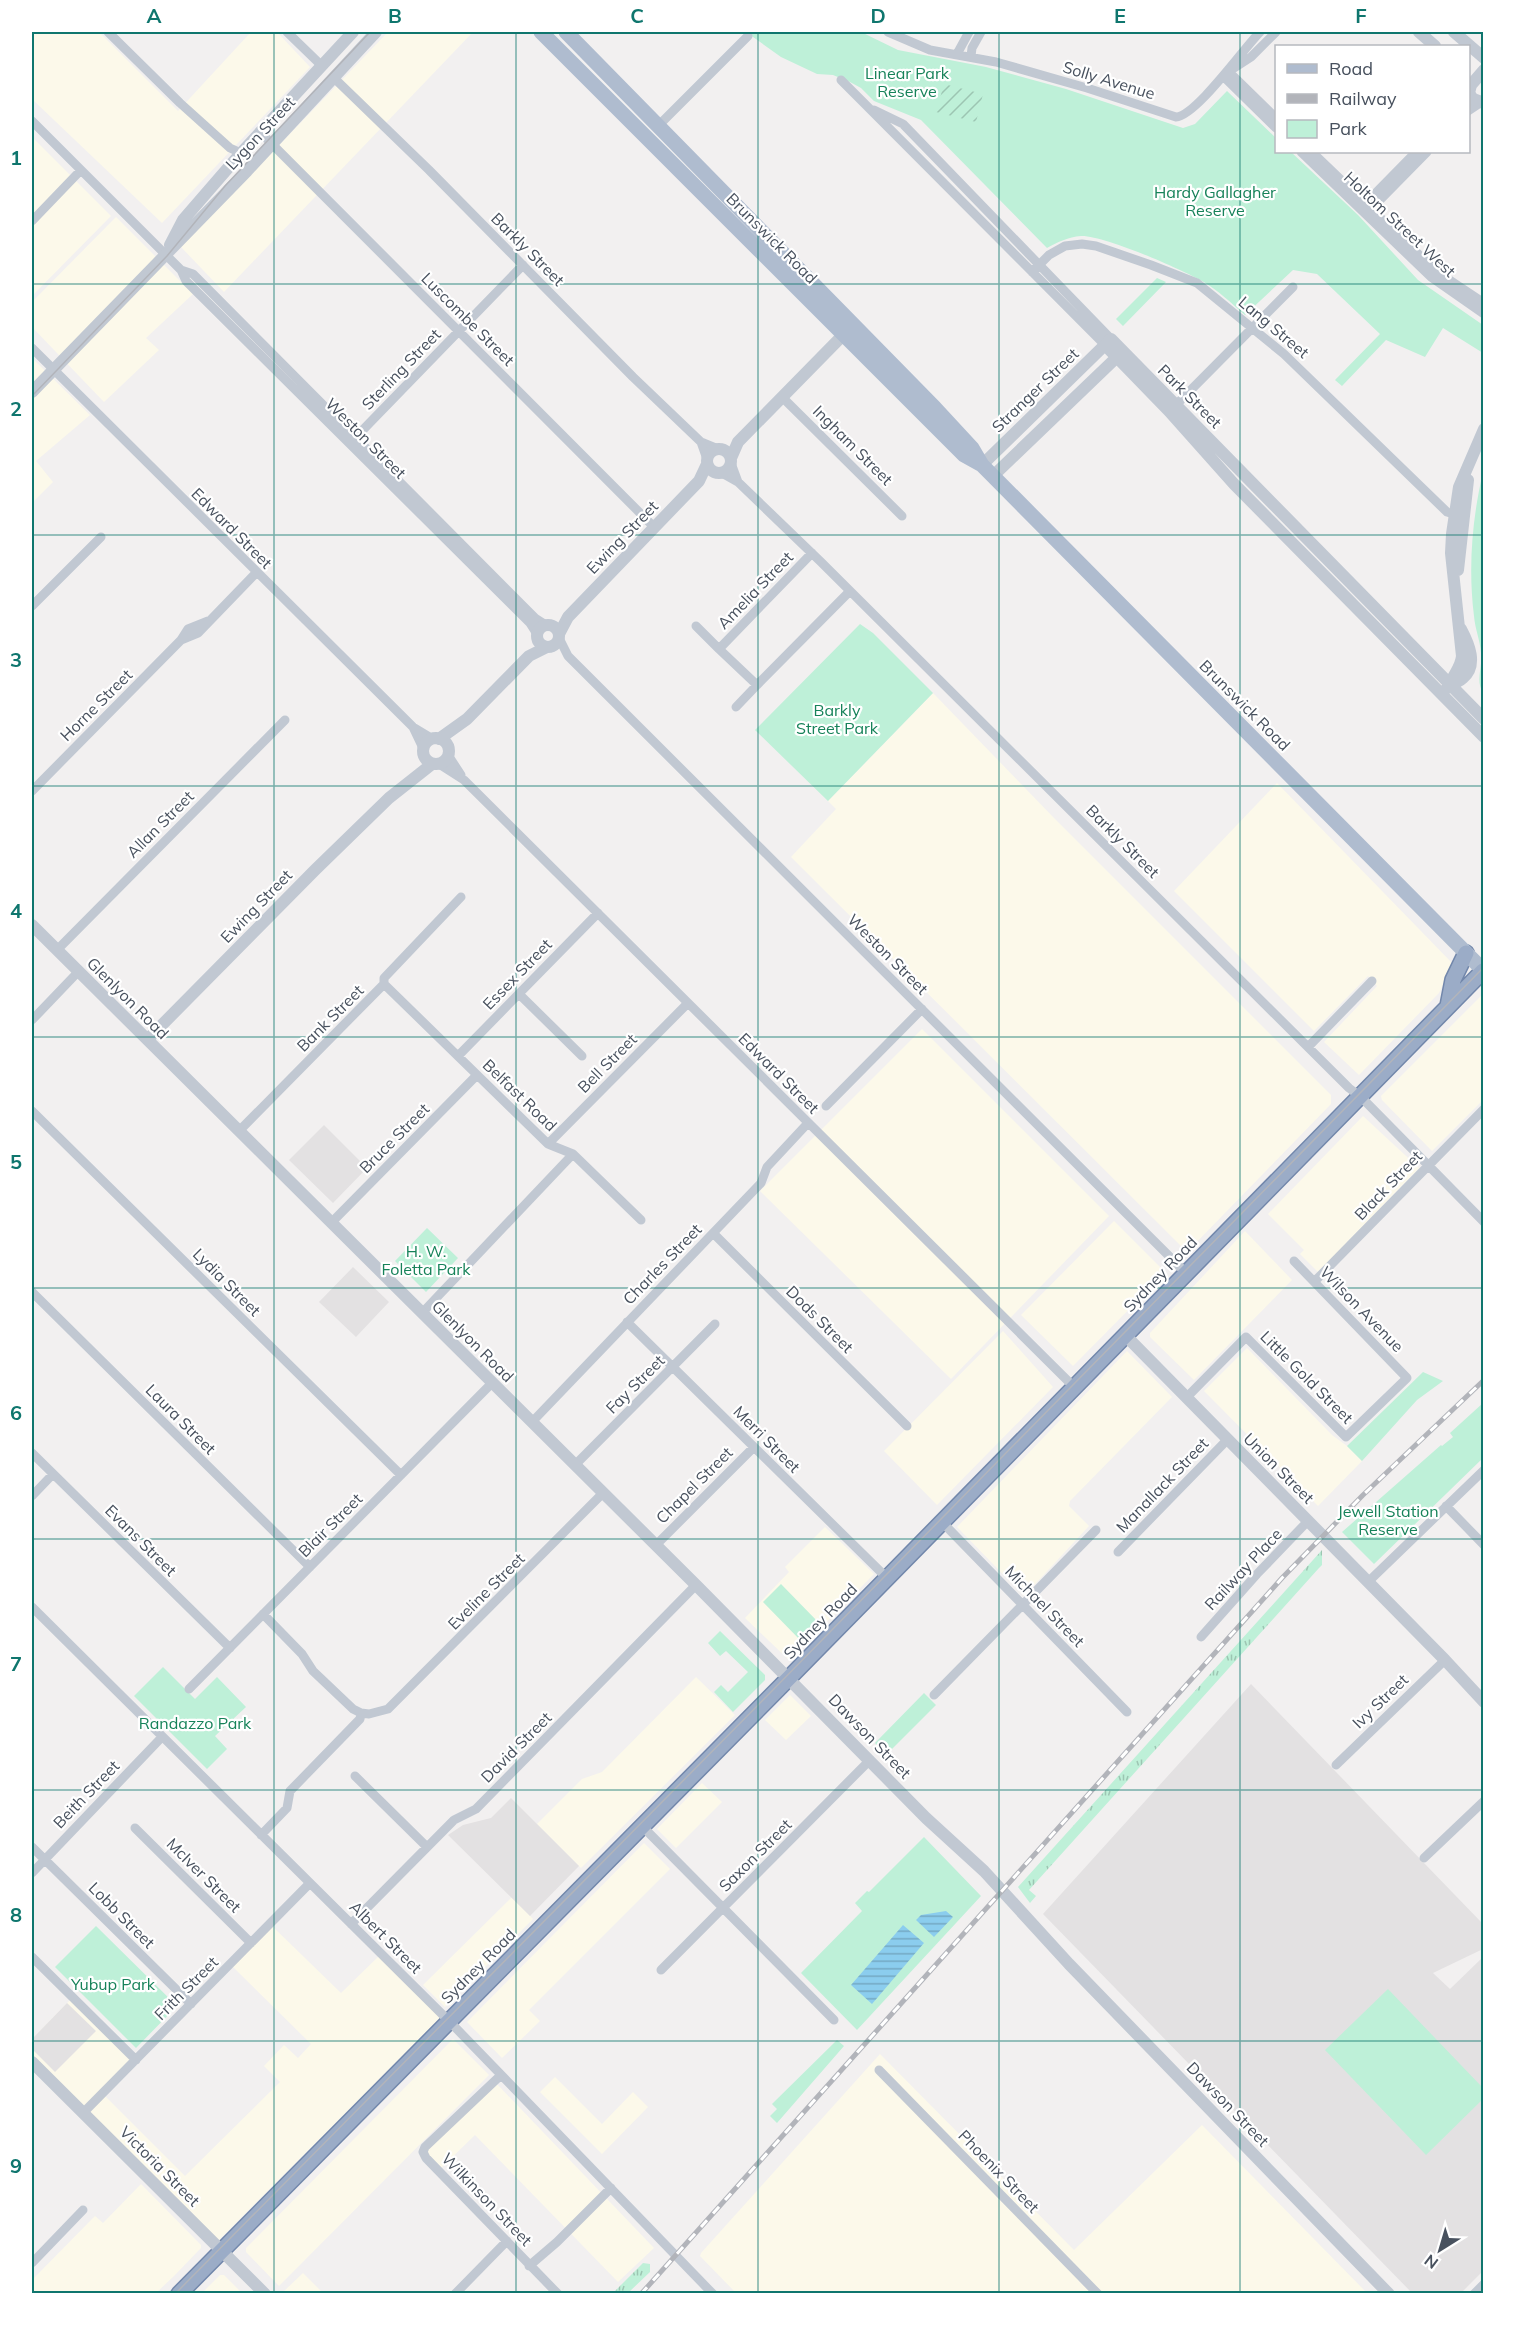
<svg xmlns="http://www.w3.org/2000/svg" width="1515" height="2325" font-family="Mulish,sans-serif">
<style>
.commercial{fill:#fcf9ea}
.education{fill:#e3e1e2}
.grass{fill:url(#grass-tufts)}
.park{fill:#bef0d8}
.garden{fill:url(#garden-furrows)}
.water{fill:url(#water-rules)}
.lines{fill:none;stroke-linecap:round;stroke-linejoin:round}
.trunk-casing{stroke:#7287ab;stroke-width:18}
.minor{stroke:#c1c8d2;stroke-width:9}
.tertiary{stroke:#c1c8d2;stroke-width:12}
.primary{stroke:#afbccf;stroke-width:15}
.trunk{stroke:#9bacc7;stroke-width:15}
.tram{stroke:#b2b4ba;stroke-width:1.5}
.rail-casing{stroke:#b2b4ba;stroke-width:5}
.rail{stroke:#fff;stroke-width:3;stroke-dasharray:9;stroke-linecap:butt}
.grid{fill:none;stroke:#0f766e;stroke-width:1.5;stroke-opacity:0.55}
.labels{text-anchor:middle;stroke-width:4.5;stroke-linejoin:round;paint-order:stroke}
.park-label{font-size:16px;fill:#168259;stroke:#fff}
.street-label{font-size:16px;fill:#48515e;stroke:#fff}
.neatline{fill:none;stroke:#0f766e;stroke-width:2}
.grid-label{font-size:20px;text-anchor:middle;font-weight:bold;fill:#0f766e}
</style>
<defs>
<pattern id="grass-tufts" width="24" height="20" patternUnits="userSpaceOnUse" patternTransform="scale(1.5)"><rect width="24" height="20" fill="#bef0d8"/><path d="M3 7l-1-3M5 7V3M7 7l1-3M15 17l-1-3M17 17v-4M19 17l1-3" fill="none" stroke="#9cc5b2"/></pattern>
<pattern id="garden-furrows" width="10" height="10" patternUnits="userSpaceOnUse" patternTransform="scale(1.5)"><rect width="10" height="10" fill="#bef0d8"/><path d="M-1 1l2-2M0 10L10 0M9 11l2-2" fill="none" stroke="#9cc5b2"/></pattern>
<pattern id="water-rules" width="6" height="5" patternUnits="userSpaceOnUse" patternTransform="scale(1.5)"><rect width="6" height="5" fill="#8bcdee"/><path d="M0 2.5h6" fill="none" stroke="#74a9c4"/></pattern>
</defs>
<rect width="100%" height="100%" fill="#f2f0f0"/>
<path class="commercial" d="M32,32H99L178,111L251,32H277L310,67L162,223L32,99Z
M388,32H473L224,292L181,247Z
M32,137L111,216L32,296Z
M116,217L193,294L146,338L159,350L104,402L32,327V302Z
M32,358L90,415L36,461L53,482L32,503Z
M933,693L1054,818L1331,1095V1104L1188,1251L1185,1250L791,857L836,809L828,801Z
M1277,783L1453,964L1439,993L1359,1075L1324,1042L1377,986L1368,976L1314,1031L1174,891Z
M1482,995H1484L1483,1100L1432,1151L1382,1100L1381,1096Z
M922,1029L1109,1216L951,1379L760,1191Z
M1363,1116L1419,1168L1318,1272L1300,1254L1304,1250L1268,1214Z
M1114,1221L1163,1270V1275L1073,1366L1021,1315Z
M1245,1231L1292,1280L1194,1380L1150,1337V1333Z
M1003,1331L1053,1387L937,1505L884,1451Z
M1247,1348L1332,1435L1347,1446L1362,1461L1318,1506L1204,1391Z
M1127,1351L1172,1397L1070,1501L1069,1506L1089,1526L1024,1596L957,1527Z
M825,1527L874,1574L789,1660L745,1618L789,1572L785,1567Z
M696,1677L735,1715L581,1868L537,1824L582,1779L602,1772Z
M790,1695L811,1716L786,1740L765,1720Z
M702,1783L722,1802L676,1848L657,1829Z
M644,1843L670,1869L529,2010L540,2021L502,2058L467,2022Z
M512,1897L533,1919L445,2007L423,1985Z
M271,1925L341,1993L379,1956L441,2017L217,2242L89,2112L105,2096L185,2176L280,2082L264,2066L284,2045L298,2058L311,2044L232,1966Z
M71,1999L132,2059L84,2108L32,2056V2039Z
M453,2039L489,2075L279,2286L246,2252V2248Z
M880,2054L1074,2250L1202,2125L1367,2293H736L700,2256L701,2253Z
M555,2077L602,2124L633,2092L648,2107L602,2154L540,2092Z
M495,2082L654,2248L618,2282L475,2135L440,2169L425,2153Z
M141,2184L201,2245V2248L174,2276L156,2293H32V2280L95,2216L103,2223Z
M303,2273L323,2293H282Z
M220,2275H224L242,2293H202Z"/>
<path class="education" d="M324,1125L367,1168L333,1203L289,1160Z
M353,1267L389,1302L356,1337L319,1302Z
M1251,1684L1483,1924V1949L1433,1973L1450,1989L1483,1957V2271L1461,2293H1412L1043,1914Z
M511,1798L579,1866L530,1916L448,1835L463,1825L491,1818Z
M67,2003L96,2031L55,2072L32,2049V2039Z"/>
<path class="grass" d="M1322,1550V1565L1319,1568L1029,1890L1036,1896L1030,1903L1018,1887Z
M643,2263L650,2264V2272L628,2293H613Z"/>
<path class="park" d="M746,32H861L898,50L986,67L1066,89L1183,128L1195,124L1227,91L1276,138V152H1291L1358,215L1418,280L1483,325V353L1443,328L1425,357L1386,340L1342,386L1335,380L1380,334L1317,274L1293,270L1245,315C1231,303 1218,290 1202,281C1181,269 1103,235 1081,236C1068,237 1058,242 1047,248L921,120L874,101L861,88L850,82L833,75L817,74L781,57Z
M1157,278L1166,282L1123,326L1116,319Z
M1483,472V693C1475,680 1483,667 1481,653C1480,640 1475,629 1474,616C1468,568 1472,519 1483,472Z
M860,624L873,633L933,693L828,801L755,730Z
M427,1228L458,1258L426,1292L395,1261Z
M1423,1372L1443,1381L1417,1400L1362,1461L1347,1446Z
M1483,1403V1458L1374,1564L1342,1532L1441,1445L1442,1446L1453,1437L1450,1433Z
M781,1584L820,1624L802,1642L763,1602Z
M720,1631L765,1675V1680L733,1712L714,1692L721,1685L728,1692L748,1672L726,1651L720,1656L708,1643Z
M163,1667L195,1699L217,1677L246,1707L215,1736L227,1749L207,1769L134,1696Z
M924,1693L936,1705L886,1755L875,1743Z
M924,1837L981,1896L857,2030L801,1973L862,1911L855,1903L867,1891L869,1892Z
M96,1926L177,2006L136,2048L55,1967Z
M1388,1989L1483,2088V2099L1426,2155L1325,2050Z
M837,2040L844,2046L777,2123L770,2116L777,2109L772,2104Z"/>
<path class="garden" d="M944,84L983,94L976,122L936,112Z"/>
<path class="water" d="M946,1911L953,1917L934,1937L916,1920L921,1915Z
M903,1925L924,1943L872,2004L851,1985Z"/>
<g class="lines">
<defs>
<path id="trunk" d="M1448,1006L1453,980L1466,953
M179,2294L789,1678L1483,971"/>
</defs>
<use href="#trunk" class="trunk-casing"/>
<path class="minor" d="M108,32L180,103L230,148L241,153
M287,32L322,66
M888,32L930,50L996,62L1087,88L1176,117C1196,116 1244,48 1260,32
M957,54L969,32
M971,56L972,48L981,32
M1231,70L1251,57L1276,32
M1228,71L1276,118
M1223,76L1276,128
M333,77L429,170L633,377L701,442L718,449
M841,80L1105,345
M874,110L903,124L1111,339
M1468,111L1480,103
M32,121L181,270L186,281L530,623L537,634
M658,126L748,36
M260,132L654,527
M1301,152L1431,277L1484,314
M1312,152L1436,271L1484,303
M1361,208L1416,152
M1368,212L1427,152
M32,221L81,170
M181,270L193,274L535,618L546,625
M1032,272L1049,255L1065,246L1082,244L1096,246L1151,265L1197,283L1284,354L1447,512L1460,516
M32,348L413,727L433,739
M782,397L902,516
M1172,409L1293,287
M354,439L523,265
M701,442L707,459
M731,463L738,482
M722,473L738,482L821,562L1349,1088L1361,1097L1484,1222
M812,553L719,649L757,685L850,591
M32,606L101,537
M696,626L719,649
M559,638L568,656L1186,1273
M181,640L198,633L256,573
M736,707L757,685
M413,727L423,748
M448,755L461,775
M439,764L464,780L1074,1387
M32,791L181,640L188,629L208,621
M57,950L285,720
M384,984L548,1144L573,1154L641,1220
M519,994L582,1056
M32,1020L78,972
M1308,1047L1372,981
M458,1056L598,913
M826,1106L922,1009
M32,1111L401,1475
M239,1131L384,984V978L461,897
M548,1144L688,1003
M331,1223L477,1075
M713,1233L907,1426
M1315,1281L1484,1109
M32,1292L310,1567
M422,1313L573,1154
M627,1322L887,1578
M1187,1397L1246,1337L1346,1437L1407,1378L1294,1261
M532,1422L761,1183L767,1167L808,1123
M32,1453L230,1648
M575,1465L715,1324
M32,1496L53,1474
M1446,1506L1484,1545
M942,1522L1127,1712
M656,1545L754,1447
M1118,1552L1227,1440
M1368,1582L1484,1470
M32,1607L451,2023L713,2294
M263,1614L302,1654L313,1671L353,1709L361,1713L369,1714L388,1709L603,1493
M1201,1637L1257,1574L1308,1521
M189,1689L492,1383
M934,1695L1096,1530
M1336,1765L1445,1660
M355,1776L427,1847
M642,1826L834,2020
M135,1828L251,1943
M261,1835L287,1808L290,1791L360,1719L361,1713
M32,1847L191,2004
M1424,1858L1484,1801
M32,1873L162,1737
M351,1924L454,1820L476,1809L696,1585
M32,1957L136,2060
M661,1970L870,1760
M879,2070L1098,2294
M501,2075L425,2147L423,2152L426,2158L558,2294
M83,2113L310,1883
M32,2263L83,2210
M529,2266L557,2242L611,2188
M455,2294L507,2241
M1474,2294L1484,2284"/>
<path class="tertiary" d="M1419,32L1435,46
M1454,32L1484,58
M1484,70L1471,85L1469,93L1473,99L1484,103
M170,245L183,220L241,153L353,32
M1105,345L1169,411L1234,484L1484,737
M32,392L247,171L376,32
M707 461a12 12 0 1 1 24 0a12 12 0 1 1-24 0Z
M731,458L738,442L849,329
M982,465L1111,339L1484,719
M993,476L1116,358
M1458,570L1468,480
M537 636a11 11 0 1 1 22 0a11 11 0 1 1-22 0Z
M559,634L568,617L699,481L707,464
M1450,685C1453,674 1461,668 1462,656L1451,553L1452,534L1459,487L1484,429
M1447,688C1452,683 1458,683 1463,678C1478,665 1469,644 1461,629
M423 751a13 13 0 1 1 26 0a13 13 0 1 1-26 0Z
M439,739L467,719L529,656L547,647
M32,925L696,1585L926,1818L984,1871L1069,1964L1389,2294
M148,1039L315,870L389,798L432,764
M1125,1335L1445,1660L1484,1702
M32,2062L265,2294"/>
<path class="primary" d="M541,32L964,455L982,465
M566,32L935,408L972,448L982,465L1484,971"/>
<use href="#trunk" class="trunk"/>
<path class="tram" d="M32,396L167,256L225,186L370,32
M175,2294L767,1696L1484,967"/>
<defs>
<path id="rail" d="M641,2294L1282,1578L1363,1495L1484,1380"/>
</defs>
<use href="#rail" class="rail-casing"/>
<use href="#rail" class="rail"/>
</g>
<path class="grid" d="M274,32V2294M516,32V2294M758,32V2294M999,32V2294M1240,32V2294M32,284H1484M32,535H1484M32,786H1484M32,1037H1484M32,1288H1484M32,1539H1484M32,1790H1484M32,2041H1484"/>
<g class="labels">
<g class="park-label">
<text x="907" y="79">Linear Park<tspan x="907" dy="18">Reserve</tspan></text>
<text x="1215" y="198">Hardy Gallagher<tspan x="1215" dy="18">Reserve</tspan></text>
<text x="837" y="716">Barkly<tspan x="837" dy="18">Street Park</tspan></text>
<text x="426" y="1257">H. W.<tspan x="426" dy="18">Foletta Park</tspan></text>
<text x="1388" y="1517">Jewell Station<tspan x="1388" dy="18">Reserve</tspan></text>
<text x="195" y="1729">Randazzo Park</text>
<text x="113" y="1990">Yubup Park</text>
</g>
<g class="street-label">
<text transform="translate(1109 80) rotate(17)" y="6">Solly Avenue</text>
<text transform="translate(260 133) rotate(-47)" y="6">Lygon Street</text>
<text transform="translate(1400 224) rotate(43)" y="6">Holtom Street West</text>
<text transform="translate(772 238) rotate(45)" y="6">Brunswick Road</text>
<text transform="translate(528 249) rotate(45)" y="6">Barkly Street</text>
<text transform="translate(468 319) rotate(45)" y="6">Luscombe Street</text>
<text transform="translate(1274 327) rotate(40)" y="6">Lang Street</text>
<text transform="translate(401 369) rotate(-46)" y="6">Sterling Street</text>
<text transform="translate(1035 390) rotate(-44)" y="6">Stranger Street</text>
<text transform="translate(1190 396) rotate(45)" y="6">Park Street</text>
<text transform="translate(366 438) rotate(45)" y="6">Weston Street</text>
<text transform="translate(853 445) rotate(45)" y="6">Ingham Street</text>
<text transform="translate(232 528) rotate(45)" y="6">Edward Street</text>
<text transform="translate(622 537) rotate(-46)" y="6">Ewing Street</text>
<text transform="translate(755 590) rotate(-46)" y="6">Amelia Street</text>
<text transform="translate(96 705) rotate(-45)" y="6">Horne Street</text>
<text transform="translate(1245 705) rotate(45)" y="6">Brunswick Road</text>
<text transform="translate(160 824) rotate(-45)" y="6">Allan Street</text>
<text transform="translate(1123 841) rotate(45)" y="6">Barkly Street</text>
<text transform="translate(256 906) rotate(-46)" y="6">Ewing Street</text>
<text transform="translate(888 954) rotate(45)" y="6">Weston Street</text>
<text transform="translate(517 974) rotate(-46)" y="6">Essex Street</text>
<text transform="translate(128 998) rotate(45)" y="6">Glenlyon Road</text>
<text transform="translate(330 1018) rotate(-45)" y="6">Bank Street</text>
<text transform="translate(607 1063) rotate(-45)" y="6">Bell Street</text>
<text transform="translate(779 1073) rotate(45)" y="6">Edward Street</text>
<text transform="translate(520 1095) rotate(44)" y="6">Belfast Road</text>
<text transform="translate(394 1138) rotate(-45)" y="6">Bruce Street</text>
<text transform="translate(1388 1185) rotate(-46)" y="6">Black Street</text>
<text transform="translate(662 1264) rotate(-46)" y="6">Charles Street</text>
<text transform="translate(1160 1274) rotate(-46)" y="6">Sydney Road</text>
<text transform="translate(227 1282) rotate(45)" y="6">Lydia Street</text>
<text transform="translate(1362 1309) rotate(46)" y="6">Wilson Avenue</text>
<text transform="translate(820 1319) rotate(45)" y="6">Dods Street</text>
<text transform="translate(473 1341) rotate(45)" y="6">Glenlyon Road</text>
<text transform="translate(1307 1377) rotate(45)" y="6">Little Gold Street</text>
<text transform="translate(635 1384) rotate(-45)" y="6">Fay Street</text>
<text transform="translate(181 1419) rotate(45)" y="6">Laura Street</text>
<text transform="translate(767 1439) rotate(45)" y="6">Merri Street</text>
<text transform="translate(1279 1468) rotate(45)" y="6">Union Street</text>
<text transform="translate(694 1485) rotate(-45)" y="6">Chapel Street</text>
<text transform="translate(1162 1485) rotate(-46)" y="6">Manallack Street</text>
<text transform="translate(330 1525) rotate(-45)" y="6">Blair Street</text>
<text transform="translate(141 1540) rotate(45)" y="6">Evans Street</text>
<text transform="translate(1243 1569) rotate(-47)" y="6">Railway Place</text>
<text transform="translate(486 1591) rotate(-45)" y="6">Eveline Street</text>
<text transform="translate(1045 1606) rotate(46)" y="6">Michael Street</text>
<text transform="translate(820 1621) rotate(-46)" y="6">Sydney Road</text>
<text transform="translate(1380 1701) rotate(-44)" y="6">Ivy Street</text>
<text transform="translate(870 1736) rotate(46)" y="6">Dawson Street</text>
<text transform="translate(516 1747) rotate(-45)" y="6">David Street</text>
<text transform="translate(86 1794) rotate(-46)" y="6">Beith Street</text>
<text transform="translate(755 1855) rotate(-45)" y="6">Saxon Street</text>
<text transform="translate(204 1875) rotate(45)" y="6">McIver Street</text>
<text transform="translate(122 1915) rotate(45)" y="6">Lobb Street</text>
<text transform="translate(386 1937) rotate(45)" y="6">Albert Street</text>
<text transform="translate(478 1966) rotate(-45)" y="6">Sydney Road</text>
<text transform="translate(186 1988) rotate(-45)" y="6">Frith Street</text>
<text transform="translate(1228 2104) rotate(46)" y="6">Dawson Street</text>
<text transform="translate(160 2166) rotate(45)" y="6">Victoria Street</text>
<text transform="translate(999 2171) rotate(46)" y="6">Phoenix Street</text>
<text transform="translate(487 2199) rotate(46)" y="6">Wilkinson Street</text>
</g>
</g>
<rect width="1515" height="2325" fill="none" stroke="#ffffff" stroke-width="66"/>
<rect x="1275" y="45" width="195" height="108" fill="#ffffff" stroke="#b6b9bf" stroke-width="1.5"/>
<rect x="1287" y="64" width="30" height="9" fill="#afbccf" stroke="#b6b9bf" stroke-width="1.5"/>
<text x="1329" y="75" font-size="18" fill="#48515e">Road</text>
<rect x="1287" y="94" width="30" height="9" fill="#b2b4ba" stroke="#b6b9bf" stroke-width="1.5"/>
<text x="1329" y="105" font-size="18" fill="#48515e">Railway</text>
<rect x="1287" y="120" width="30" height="18" fill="#bef0d8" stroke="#b6b9bf" stroke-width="1.5"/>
<text x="1329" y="135" font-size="18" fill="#48515e">Park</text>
<g transform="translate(1440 2250) rotate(217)" stroke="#ffffff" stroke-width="4.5" paint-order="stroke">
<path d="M0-4.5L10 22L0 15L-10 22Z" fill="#48515e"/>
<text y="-9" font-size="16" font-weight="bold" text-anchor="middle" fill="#48515e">N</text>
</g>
<rect x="33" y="33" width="1449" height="2259" class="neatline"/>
<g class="grid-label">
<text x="154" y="23">A</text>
<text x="395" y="23">B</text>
<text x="637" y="23">C</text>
<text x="878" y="23">D</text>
<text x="1120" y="23">E</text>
<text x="1361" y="23">F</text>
<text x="16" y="165">1</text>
<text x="16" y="416">2</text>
<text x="16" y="667">3</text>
<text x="16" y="918">4</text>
<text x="16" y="1169">5</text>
<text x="16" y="1420">6</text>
<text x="16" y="1671">7</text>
<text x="16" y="1922">8</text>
<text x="16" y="2173">9</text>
</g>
</svg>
